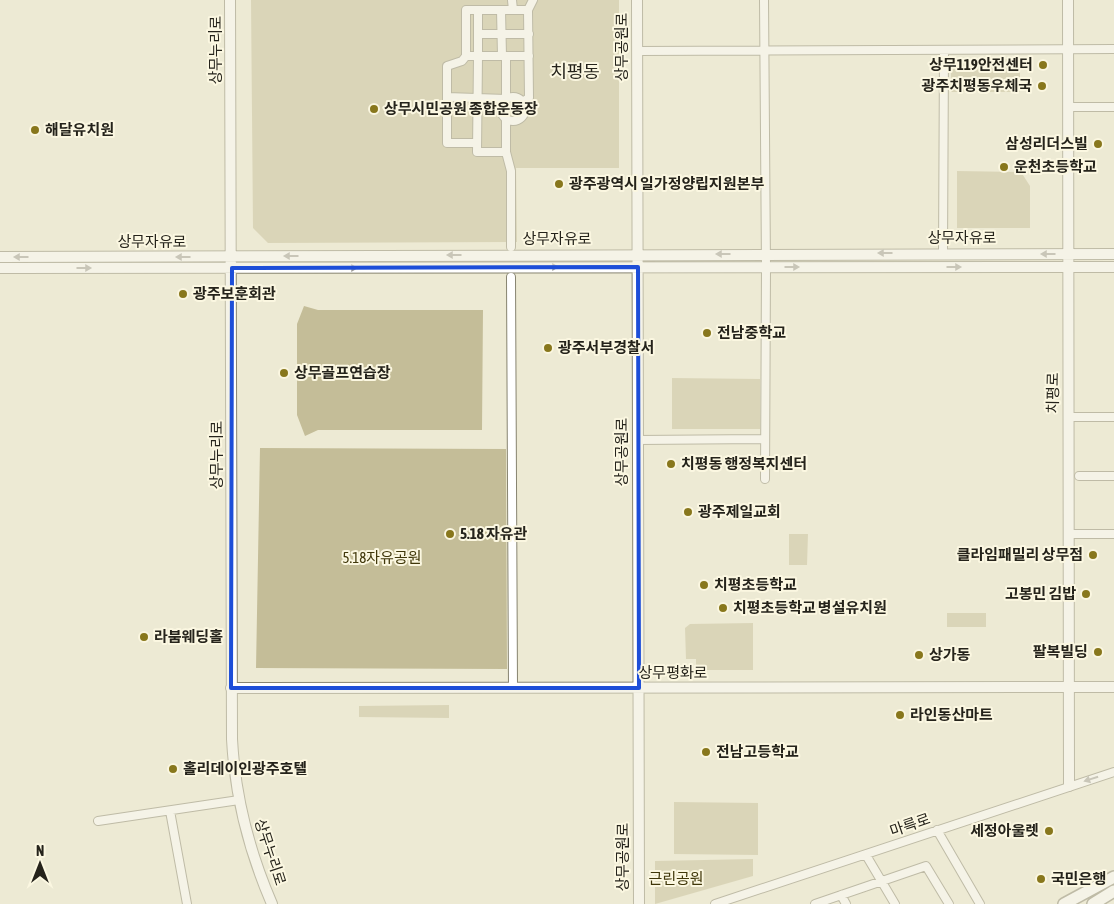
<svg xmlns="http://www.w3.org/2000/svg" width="1114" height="904" font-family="'Asap Condensed','Noto Sans KR',sans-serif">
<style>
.green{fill:#c4bd98}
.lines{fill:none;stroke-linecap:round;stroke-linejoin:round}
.street-casing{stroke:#878470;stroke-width:10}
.secondary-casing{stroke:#878470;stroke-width:12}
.primary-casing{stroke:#878470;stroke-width:14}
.street{stroke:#fff;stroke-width:8}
.secondary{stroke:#fff;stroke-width:10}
.primary{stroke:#fff;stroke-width:11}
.oneway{fill:#9d9c98}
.marked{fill:none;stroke:#1d4ed8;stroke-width:4;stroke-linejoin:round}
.poi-dot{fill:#88771c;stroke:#fbf7e1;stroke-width:2}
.labels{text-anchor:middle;stroke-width:4;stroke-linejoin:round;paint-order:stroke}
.street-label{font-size:15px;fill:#25231b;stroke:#fbf7e1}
.poi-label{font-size:15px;font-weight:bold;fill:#25231b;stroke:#fbf7e1;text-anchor:start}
.park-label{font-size:15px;fill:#40370a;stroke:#fbf7e1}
.quarter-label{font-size:18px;fill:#25231b;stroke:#fbf7e1}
</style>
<rect width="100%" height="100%" fill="#edead4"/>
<path class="green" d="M251,0H619V168H516L517,242L268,243L253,228Z
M951,59H1020V92H951Z
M957,171L1021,172L1030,186V228H957Z
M304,306L318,310H483L482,430H318L305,436L297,415V324Z
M672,378L760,379V429H672Z
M260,448L506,449L507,669L256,668Z
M789,534H808L807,565H789Z
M947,613H986V627H947Z
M753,623V670H696V659H686L685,628L690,624Z
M449,705V718L359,717V706Z
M674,802L758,803V855L674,854Z
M753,859V876L655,904V861Z"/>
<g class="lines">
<defs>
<path id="street" d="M512,0L513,10H501L502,56H529
M764,0L766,267L765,479
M478,10H466V56H478L477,152H506
M501,10H478V56H502
M513,10H528L529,98L522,102
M528,10L533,0
M478,34H529
M637,51L1114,49
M466,56L462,61L447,66V143H477
M447,97L506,99V56
M501 109a12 12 0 1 1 24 0a12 12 0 1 1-24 0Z
M1068,107H1114
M506,119V152L511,171V247
M943,253L944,51
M511,277L513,688
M1068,417H1114
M637,440L765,439
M1079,476H1114
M1068,534H1114
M170,811L187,904
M98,821L239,800
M937,830L980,904
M866,855L895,904
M841,895L846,904
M715,904L1114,772
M815,904L926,866L949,904"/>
<path id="secondary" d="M230,0L232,739C235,796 249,851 272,904
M637,0L639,904
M1068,0L1069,786
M0,257L1114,254
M0,268L1114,267
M231,688L1114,687"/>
<path id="primary" d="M1064,904L1114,877
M1093,904L1114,891"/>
</defs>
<use href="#street" class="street-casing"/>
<use href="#secondary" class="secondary-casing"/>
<use href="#primary" class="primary-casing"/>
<use href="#street" class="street"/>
<use href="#secondary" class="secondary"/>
<use href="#primary" class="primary"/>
</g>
<defs><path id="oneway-solid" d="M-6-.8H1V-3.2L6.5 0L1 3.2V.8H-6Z" transform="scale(1.25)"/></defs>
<g class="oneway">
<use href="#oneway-solid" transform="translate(885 253) rotate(180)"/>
<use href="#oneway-solid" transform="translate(723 254) rotate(180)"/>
<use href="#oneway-solid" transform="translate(1048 254) rotate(-180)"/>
<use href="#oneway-solid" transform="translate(454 255) rotate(180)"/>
<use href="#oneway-solid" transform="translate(291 256) rotate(180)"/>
<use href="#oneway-solid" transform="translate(21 257) rotate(180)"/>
<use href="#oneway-solid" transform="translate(183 257) rotate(-180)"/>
<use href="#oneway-solid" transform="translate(551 267)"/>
<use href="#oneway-solid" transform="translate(792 267)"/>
<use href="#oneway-solid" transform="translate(954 267)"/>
<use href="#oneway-solid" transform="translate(84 268)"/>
<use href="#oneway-solid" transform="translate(350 268)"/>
<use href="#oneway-solid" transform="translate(1091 779) rotate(162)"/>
</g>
<path d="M0 0H1114V904H0ZM638,267L639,688H231L232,268Z" fill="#edead4" fill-opacity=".55" fill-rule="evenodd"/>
<path class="marked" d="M638,267L639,688H231L232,268Z"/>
<g class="poi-dot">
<circle cx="1043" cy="65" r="5"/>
<circle cx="1042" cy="86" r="5"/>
<circle cx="374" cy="109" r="5"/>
<circle cx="35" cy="130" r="5"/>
<circle cx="1098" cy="144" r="5"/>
<circle cx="1004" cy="167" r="5"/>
<circle cx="559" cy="184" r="5"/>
<circle cx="183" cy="294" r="5"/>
<circle cx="707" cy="333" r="5"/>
<circle cx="548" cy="348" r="5"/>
<circle cx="284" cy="373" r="5"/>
<circle cx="671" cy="464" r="5"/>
<circle cx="688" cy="512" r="5"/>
<circle cx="450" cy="534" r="5"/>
<circle cx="1093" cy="555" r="5"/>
<circle cx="704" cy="585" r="5"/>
<circle cx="1086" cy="594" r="5"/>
<circle cx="723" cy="608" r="5"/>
<circle cx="144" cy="637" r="5"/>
<circle cx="1098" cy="652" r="5"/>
<circle cx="919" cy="655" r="5"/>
<circle cx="900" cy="715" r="5"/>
<circle cx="706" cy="752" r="5"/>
<circle cx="173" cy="769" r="5"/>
<circle cx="1049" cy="831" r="5"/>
<circle cx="1041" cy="879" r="5"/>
</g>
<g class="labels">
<g class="street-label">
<text transform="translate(622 47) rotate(-90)" y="5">상무공원로</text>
<text transform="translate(216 50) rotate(-90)" y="5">상무누리로</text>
<text x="962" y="243">상무자유로</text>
<text x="557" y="244">상무자유로</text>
<text x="152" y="247">상무자유로</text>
<text transform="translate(1053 393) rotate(-89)" y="5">치평로</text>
<text transform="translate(622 452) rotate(-90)" y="5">상무공원로</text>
<text transform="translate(217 455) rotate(-90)" y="5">상무누리로</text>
<text x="673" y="678">상무평화로</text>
<text transform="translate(910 825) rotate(-19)" y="5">마륵로</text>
<text transform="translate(270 852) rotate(72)" y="5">상무누리로</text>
<text transform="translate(623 857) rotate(-90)" y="5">상무공원로</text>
</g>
<g class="poi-label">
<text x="1033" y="70" text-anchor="end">상무119안전센터</text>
<text x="1032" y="91" text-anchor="end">광주치평동우체국</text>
<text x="384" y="114">상무시민공원 종합운동장</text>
<text x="45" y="135">해달유치원</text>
<text x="1088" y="149" text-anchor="end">삼성리더스빌</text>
<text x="1014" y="172">운천초등학교</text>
<text x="569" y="189">광주광역시 일가정양립지원본부</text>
<text x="193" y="299">광주보훈회관</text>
<text x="717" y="338">전남중학교</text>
<text x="558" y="353">광주서부경찰서</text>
<text x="294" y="378">상무골프연습장</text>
<text x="681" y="469">치평동 행정복지센터</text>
<text x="698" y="517">광주제일교회</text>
<text x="460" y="539">5.18 자유관</text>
<text x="1083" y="560" text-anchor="end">클라임패밀리 상무점</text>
<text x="714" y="590">치평초등학교</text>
<text x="1076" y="599" text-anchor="end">고봉민 김밥</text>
<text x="733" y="613">치평초등학교 병설유치원</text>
<text x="154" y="642">라붐웨딩홀</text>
<text x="1088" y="657" text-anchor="end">팔복빌딩</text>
<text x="929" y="660">상가동</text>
<text x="910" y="720">라인동산마트</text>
<text x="716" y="757">전남고등학교</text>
<text x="183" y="774">홀리데이인광주호텔</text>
<text x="1039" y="836" text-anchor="end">세정아울렛</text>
<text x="1051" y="884">국민은행</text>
</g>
<g class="park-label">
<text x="382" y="563">5.18자유공원</text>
<text x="676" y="884">근린공원</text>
</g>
<g class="quarter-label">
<text x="575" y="78">치평동</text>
</g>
</g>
<g transform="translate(40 864)" stroke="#fbf7e1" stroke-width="4" paint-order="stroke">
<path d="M0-4L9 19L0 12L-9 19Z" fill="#25231b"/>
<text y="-8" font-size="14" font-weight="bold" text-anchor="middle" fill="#25231b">N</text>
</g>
</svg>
